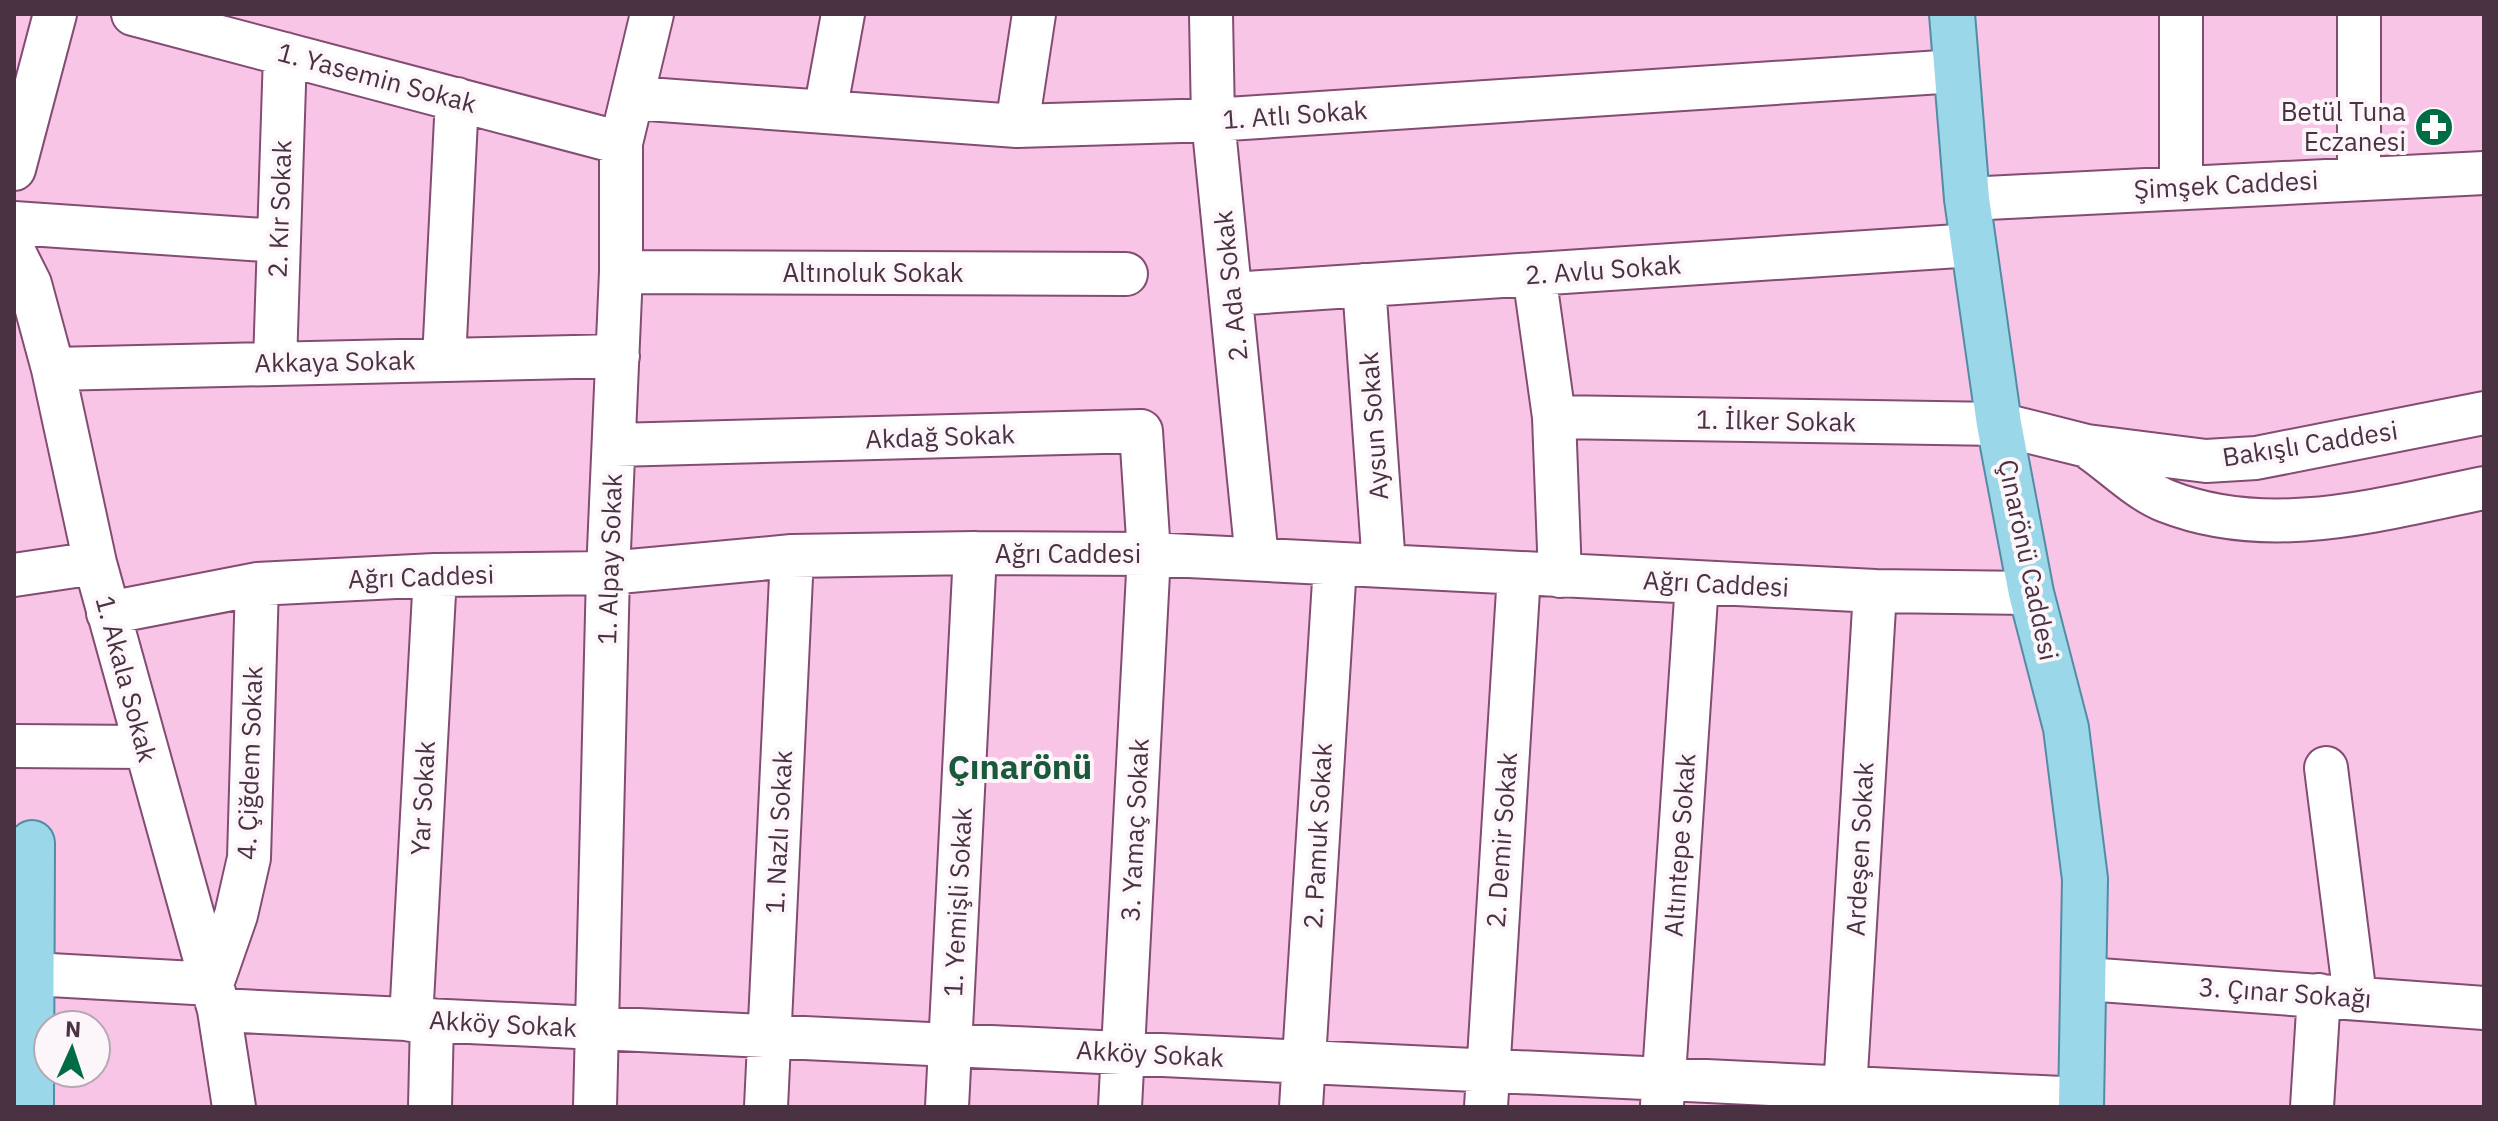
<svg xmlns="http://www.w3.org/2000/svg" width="2498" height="1121" font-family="'IBM Plex Sans',sans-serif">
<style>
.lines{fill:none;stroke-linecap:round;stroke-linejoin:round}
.minor-casing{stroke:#834c72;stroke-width:46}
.major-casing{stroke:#538ca4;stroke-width:48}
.minor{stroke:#fff;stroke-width:42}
.major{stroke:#9ad7e8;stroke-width:44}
.labels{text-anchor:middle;stroke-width:8;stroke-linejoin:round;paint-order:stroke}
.street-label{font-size:26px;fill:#4b3243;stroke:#fcf6fa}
.poi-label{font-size:26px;fill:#4b3243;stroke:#fcf6fa;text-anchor:end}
.district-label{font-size:34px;font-weight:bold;fill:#1b593c;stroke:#fcf6fa}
</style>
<rect width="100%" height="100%" fill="#f8c5e7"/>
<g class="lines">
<defs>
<path id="minor" d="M133,14L621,143
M1211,14L1213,120L1257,559
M634,98L1017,126L1213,120L1956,71
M825,112L843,14
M1017,126L1034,14
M14,169L55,14
M2359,178V14
M2181,187V14
M1967,199L2484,173
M14,223L279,241
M14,252L30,284L53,369L95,563L219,1010L234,1107
M621,272L1126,274
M1534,274L1554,417L1560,576
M1364,285L1384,566
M1232,294L1973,245
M444,360L457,99
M275,363L285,54
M53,369L618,356
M1554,417L1999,424L2087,446L2206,461L2256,458L2484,413
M615,445L1141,431L1149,554L1120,1107
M2091,449C2114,465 2140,491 2166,501C2270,542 2380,509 2484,488
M14,575L95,563
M108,613L257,584L435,575L608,573L792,556L975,553L1149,554L1875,591L2031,593
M14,746L144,747
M2326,768L2355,997
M14,973L212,984L236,915L249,858L257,584
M2086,979L2484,1008
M219,1010L2082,1099
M411,1020L435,575
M1662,1105L1697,583
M430,1107L432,1020
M595,1107L608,573L621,272V143L652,14
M766,1107L792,556
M947,1107L975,553
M1301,1107L1335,565
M1486,1107L1519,574
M1844,1107L1875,591
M2312,1107L2319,995"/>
<path id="major" d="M1952,14L1967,199L1999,424L2031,593L2066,728L2085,879L2081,1107
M31,1107L32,843"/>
</defs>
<use href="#minor" class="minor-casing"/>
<use href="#major" class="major-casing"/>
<use href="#minor" class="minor"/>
<use href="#major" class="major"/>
</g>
<defs>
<symbol id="pharmacy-disc" viewBox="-11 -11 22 22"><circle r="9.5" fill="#006c44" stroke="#fcf6fa"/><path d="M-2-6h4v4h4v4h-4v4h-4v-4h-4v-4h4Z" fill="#fff"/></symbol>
</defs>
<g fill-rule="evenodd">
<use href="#pharmacy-disc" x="2412" y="105" width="44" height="44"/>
</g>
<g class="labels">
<g class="street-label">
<text transform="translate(377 78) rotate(15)" y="9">1. Yasemin Sokak</text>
<text transform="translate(1295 115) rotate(-4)" y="9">1. Atlı Sokak</text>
<text transform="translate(2226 185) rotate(-3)" y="9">Şimşek Caddesi</text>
<text transform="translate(280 209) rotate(-88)" y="9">2. Kır Sokak</text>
<text transform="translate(1603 270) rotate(-4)" y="9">2. Avlu Sokak</text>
<text x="873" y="282">Altınoluk Sokak</text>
<text transform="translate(1231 286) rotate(-96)" y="9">2. Ada Sokak</text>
<text transform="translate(335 362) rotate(-1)" y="9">Akkaya Sokak</text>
<text transform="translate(1776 421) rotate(1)" y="9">1. İlker Sokak</text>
<text transform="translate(1374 426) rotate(-94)" y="9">Aysun Sokak</text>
<text transform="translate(940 437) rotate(-2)" y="9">Akdağ Sokak</text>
<text transform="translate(2310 444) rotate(-9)" y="9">Bakışlı Caddesi</text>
<text x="1068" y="563">Ağrı Caddesi</text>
<text transform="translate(610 559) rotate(-88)" y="9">1. Alpay Sokak</text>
<text transform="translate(2028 560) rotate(78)" y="9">Çınarönü Caddesi</text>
<text transform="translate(421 577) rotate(-2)" y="9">Ağrı Caddesi</text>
<text transform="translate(1716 584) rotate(3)" y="9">Ağrı Caddesi</text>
<text transform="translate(126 679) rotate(75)" y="9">1. Akala Sokak</text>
<text transform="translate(250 763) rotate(-88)" y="9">4. Çiğdem Sokak</text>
<text transform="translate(423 798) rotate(-87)" y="9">Yar Sokak</text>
<text transform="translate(1135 830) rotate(-87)" y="9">3. Yamaç Sokak</text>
<text transform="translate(779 832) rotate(-87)" y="9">1. Nazlı Sokak</text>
<text transform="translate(1318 836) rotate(-87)" y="9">2. Pamuk Sokak</text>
<text transform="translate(1502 840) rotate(-86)" y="9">2. Demir Sokak</text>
<text transform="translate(1680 845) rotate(-86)" y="9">Altıntepe Sokak</text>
<text transform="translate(1860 849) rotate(-87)" y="9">Ardeşen Sokak</text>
<text transform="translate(958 902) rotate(-87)" y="9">1. Yemişli Sokak</text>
<text transform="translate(2285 993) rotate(4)" y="9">3. Çınar Sokağı</text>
<text transform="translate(503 1024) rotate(3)" y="9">Akköy Sokak</text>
<text transform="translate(1150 1054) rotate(3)" y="9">Akköy Sokak</text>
</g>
<g class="poi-label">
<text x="2406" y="121">Betül Tuna<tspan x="2406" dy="30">Eczanesi</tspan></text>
</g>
<g class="district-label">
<text x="1020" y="779">Çınarönü</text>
</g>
</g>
<rect width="2498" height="1121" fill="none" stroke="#4b3243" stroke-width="32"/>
<g transform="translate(72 1049) rotate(3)"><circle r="38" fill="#fcf6fa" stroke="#b5a8b1" stroke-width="2"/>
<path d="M0-6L14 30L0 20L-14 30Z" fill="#006c44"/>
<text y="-12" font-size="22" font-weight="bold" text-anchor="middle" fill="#4b3243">N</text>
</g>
</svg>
